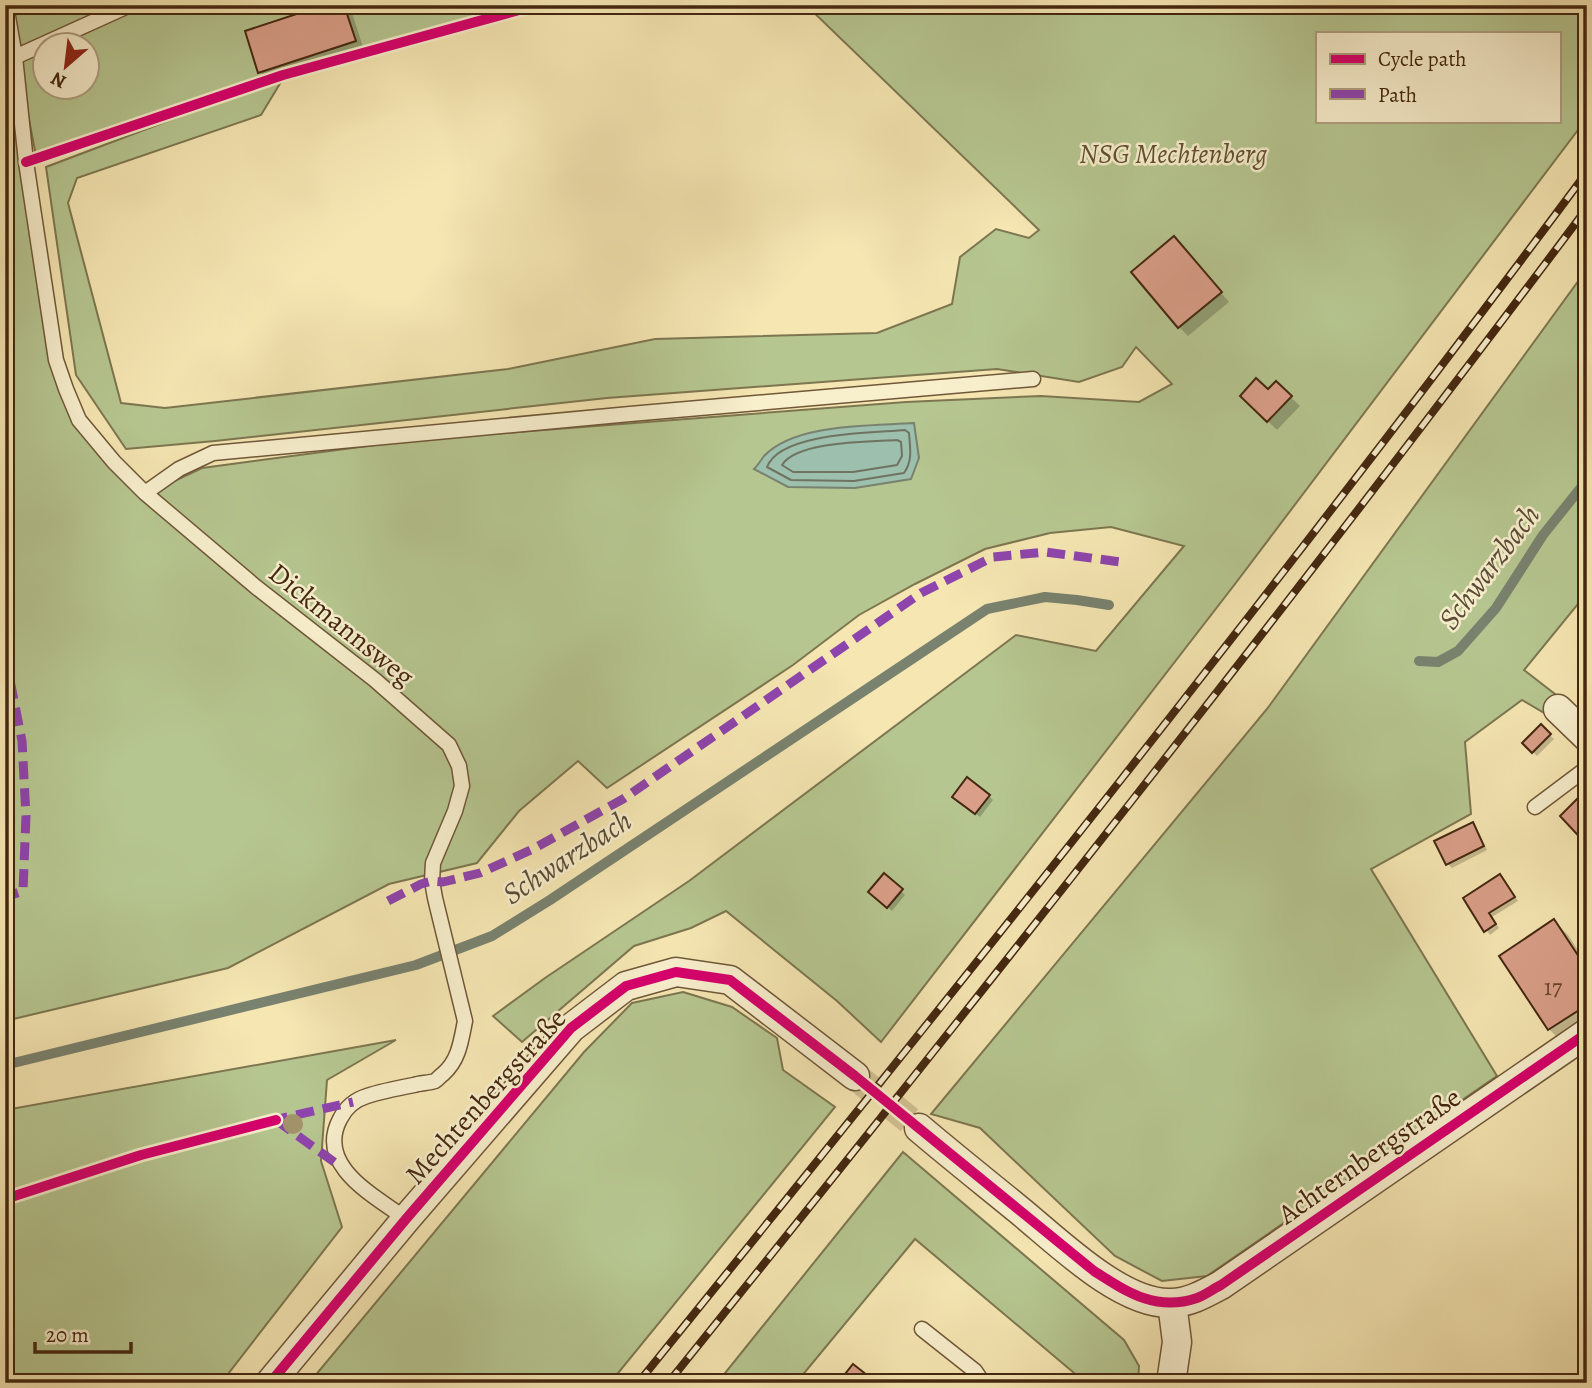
<svg xmlns="http://www.w3.org/2000/svg" width="1592" height="1388" font-family="Alegreya,serif">
<style>
.green{fill:#b6c690;stroke:#7d7650;stroke-width:2;fill-rule:evenodd}
.water{fill:#9cbfae;stroke:#79826f;stroke-width:2}
.shadow{fill:#0003}
.lines{fill:none;stroke-linecap:round;stroke-linejoin:round}
.shore{stroke:#70735f;stroke-width:2}
.stream{stroke:#79826f;stroke-width:10}
.building{fill:#da9f89;stroke:#442710;stroke-width:2}
.minor-tunnel{stroke:#d2c092;stroke-width:28;stroke-dasharray:28 14;stroke-linecap:butt}
.service-casing{stroke:#705738;stroke-width:17}
.minor-casing{stroke:#705738;stroke-width:31}
.service{stroke:#f8efcd;stroke-width:14}
.minor{stroke:#f8efcd;stroke-width:28}
.rail-casing{stroke:#442710;stroke-width:8}
.rail{stroke:#f8efcd;stroke-width:5;stroke-dasharray:16;stroke-linecap:butt}
.quiet{stroke:#8e44ad;stroke-width:9;stroke-dasharray:18 9;stroke-linecap:butt}
.cycleway-casing{stroke:#f8efcd;stroke-width:15}
.cycleway{stroke:#d6006c;stroke-width:10}
.tree{fill:#a3936a}
.labels{text-anchor:middle;stroke-width:5;stroke-linejoin:round;paint-order:stroke}
.number-label{font-size:24px;fill:#6a452e}
.park-label{font-size:28px;font-style:italic;fill:#604f30;stroke:#f8efcd}
.street-label{font-size:28px;fill:#442710;stroke:#f8efcd}
.water-label{font-size:30px;font-style:italic;fill:#5a4d38;stroke:#f8efcd}
</style>
<rect width="100%" height="100%" fill="#f5e6b2"/>
<filter id="stains"><feTurbulence type="fractalNoise" baseFrequency=".00286" numOctaves="4"/><feColorMatrix values="0 0 0 0 .2 0 0 0 0 .09 0 0 0 0 .02 0 0 0 .5 -.17"/></filter>
<radialGradient id="worn" r=".72"><stop offset=".6" stop-color="#630" stop-opacity="0"/><stop offset="1" stop-color="#630" stop-opacity=".3"/></radialGradient>
<path class="green" d="M7,5H529L282,74L36,156ZM46,46H88V88H46Z
M806,5H1587V118L1235,584L881,1042L837,1001L726,911L691,928L634,946L522,1042L493,1016L545,978L689,881L1016,635L1096,651L1184,546L1111,527L1050,533L985,549L915,584L859,615L793,665L607,788L578,761L519,811L477,863L389,884L228,968L5,1021V12L55,360L74,421L151,492L202,468L413,440L906,402L1041,396L1139,402L1172,384L1136,347L1122,367L1079,382L997,369L607,398L215,441L126,449L76,375L46,167L284,77L261,115L77,178L68,203L121,403L165,408L508,369L655,339L877,333L952,304L960,257L996,229L1029,238L1039,230ZM1317,33H1559V121H1317Z
M1587,269V593L1524,670L1564,701L1546,714L1522,700L1465,742L1471,814L1371,869L1497,1076L1207,1276L1162,1281L1115,1256L980,1128L931,1114L1267,709Z
M683,992L732,1007L777,1038L783,1070L835,1107L610,1383H309L584,1052L632,1003Z
M396,1040L327,1080L321,1161L342,1227L221,1383H5V1110Z
M903,1152L1124,1340L1139,1366L1138,1383H1086L915,1239L796,1383H717Z"/>
<path class="water" d="M914,423L919,458L911,479L855,488L788,487L754,469C758,465 761,460 764,456C795,423 872,426 914,423Z"/>
<path class="shadow" d="M329,5H346L351,10L364,50L269,81L260,72Z
M1183,247L1229,302L1188,336L1179,327Z
M1276,383L1300,406L1277,430L1242,396L1268,391Z
M1541,727L1554,739L1537,756L1524,743Z
M989,796L993,800L980,817L958,801Z
M1472,824L1476,828L1487,850L1452,868L1448,864Z
M1504,881L1518,901L1492,917L1499,928L1490,935L1465,898Z
M901,891L905,895L892,911L875,896Z
M1554,921L1568,935L1587,964V1028L1563,1043L1549,1029Z"/>
<g class="lines">
<path class="shore" d="M905,430L909,433C910,448 913,460 904,473L854,481L791,480L767,467C780,432 873,433 905,430Z
M897,440L901,442L902,456L897,465L853,472H793L782,465C797,441 870,442 897,440Z"/>
<path class="stream" d="M1419,661L1438,662L1458,651L1496,608L1543,535L1587,480
M5,1065L416,965L492,936L550,900L987,609L1045,597L1077,600L1109,605"/>
</g>
<path class="building" d="M324,5H344L356,41L258,73L245,31Z
M1174,236L1222,292L1178,328L1131,272Z
M1256,378L1268,389L1276,381L1292,396L1267,422L1240,396Z
M1541,724L1551,734L1532,753L1522,743Z
M967,777L990,795L975,814L952,797Z
M1587,789V845L1560,816Z
M1473,822L1484,846L1446,865L1434,841Z
M884,873L903,889L887,908L868,892Z
M1500,874L1515,897L1489,913L1496,924L1484,932L1463,898Z
M1554,919L1587,969V1005L1548,1030L1499,956Z
M853,1364L877,1383H838Z"/>
<g class="lines">
<path class="minor-tunnel" d="M855,1076L919,1128"/>
<defs>
<path id="service" d="M6,5L15,57L26,162L56,360L66,389L79,420L114,462L145,493L256,587L375,680L449,745L459,766L462,786L455,811L433,863L432,881L435,898L465,1021C461,1041 459,1060 443,1074C440,1076 438,1079 435,1081C429,1083 420,1083 414,1085C398,1088 382,1091 367,1096C354,1100 346,1107 340,1119C315,1166 375,1196 406,1219
M15,57L130,5
M145,493L179,469L213,453L630,414L1033,379
M1535,807L1587,768
M922,1329L975,1371L983,1383"/>
<path id="minor" d="M1558,709L1587,737
M919,1128C952,1156 986,1183 1019,1210C1056,1240 1121,1305 1171,1303C1189,1303 1206,1293 1221,1285L1587,1033
M270,1383L406,1219L571,1028L626,986L676,972L730,980L855,1076
M1171,1383L1177,1342L1172,1303"/>
</defs>
<use href="#service" class="service-casing"/>
<use href="#minor" class="minor-casing"/>
<use href="#service" class="service"/>
<use href="#minor" class="minor"/>
<defs>
<path id="rail" d="M638,1383C961,984 1281,584 1587,172
M668,1383C980,996 1289,606 1587,208"/>
</defs>
<use href="#rail" class="rail-casing"/>
<use href="#rail" class="rail"/>
<path class="quiet" d="M5,655L22,741L26,816L23,891L5,897
M388,901L421,884L432,881L443,882L480,873L533,849L623,799L921,593L993,557L1045,552L1121,562
M276,1120L341,1167
M270,1121L353,1102"/>
<defs>
<path id="cycleway" d="M26,162L283,75L537,5
M5,1199L141,1155L276,1120
M270,1383L406,1219L571,1028L626,986L676,972L730,980L855,1076L1094,1271C1127,1292 1156,1312 1197,1298C1205,1295 1213,1289 1221,1285L1587,1033"/>
</defs>
<use href="#cycleway" class="cycleway-casing"/>
<use href="#cycleway" class="cycleway"/>
</g>
<circle class="tree" cx="293" cy="1124" r="10"/>
<g class="labels">
<g class="number-label">
<text x="1553" y="995">17</text>
</g>
<g class="park-label">
<text x="1173" y="163">NSG Mechtenberg</text>
</g>
<g class="street-label">
<text transform="translate(342 624) rotate(39)" y="10">Dickmannsweg</text>
<text transform="translate(485 1096) rotate(-48)" y="10">Mechtenbergstraße</text>
<text transform="translate(1369 1155) rotate(-35)" y="10">Achternbergstraße</text>
</g>
<g class="water-label">
<text transform="translate(1489 567) rotate(-53)" y="10">Schwarzbach</text>
<text transform="translate(567 857) rotate(-33)" y="10">Schwarzbach</text>
</g>
</g>
<rect width="1592" height="1388" fill="none" stroke="#f5e6b2" stroke-width="28"/>
<rect x="7" y="7" width="1578" height="1374" fill="none" stroke="#442710" stroke-width="3.5"/>
<rect x="14" y="14" width="1564" height="1360" fill="none" stroke="#442710" stroke-width="2"/>
<rect x="1316" y="32" width="245" height="91" fill="#f8efcd" stroke="#b09f81" stroke-width="2"/>
<rect x="1330" y="54" width="35" height="10" fill="#d6006c" stroke="#b09f81" stroke-width="2"/>
<text x="1378" y="66" font-size="21" fill="#442710">Cycle path</text>
<rect x="1330" y="89" width="35" height="10" fill="#8e44ad" stroke="#b09f81" stroke-width="2"/>
<text x="1378" y="102" font-size="21" fill="#442710">Path</text>
<g transform="translate(66 66) rotate(208)"><circle r="33" fill="#f8efcd" stroke="#b09f81" stroke-width="2"/>
<path d="M0-5L12 26L0 18L-12 26Z" fill="#8f2418"/>
<text y="-10" font-size="19" font-weight="bold" text-anchor="middle" fill="#442710">N</text>
</g>
<path d="M35 1342v10h96v-10" fill="none" stroke="#442710" stroke-width="3.5"/>
<text x="46" y="1342" font-size="21" fill="#442710" stroke="#f8efcd" stroke-width="5" paint-order="stroke">20 m</text>
<rect width="100%" height="100%" filter="url(#stains)"/>
<rect width="100%" height="100%" fill="url(#worn)"/>
</svg>
